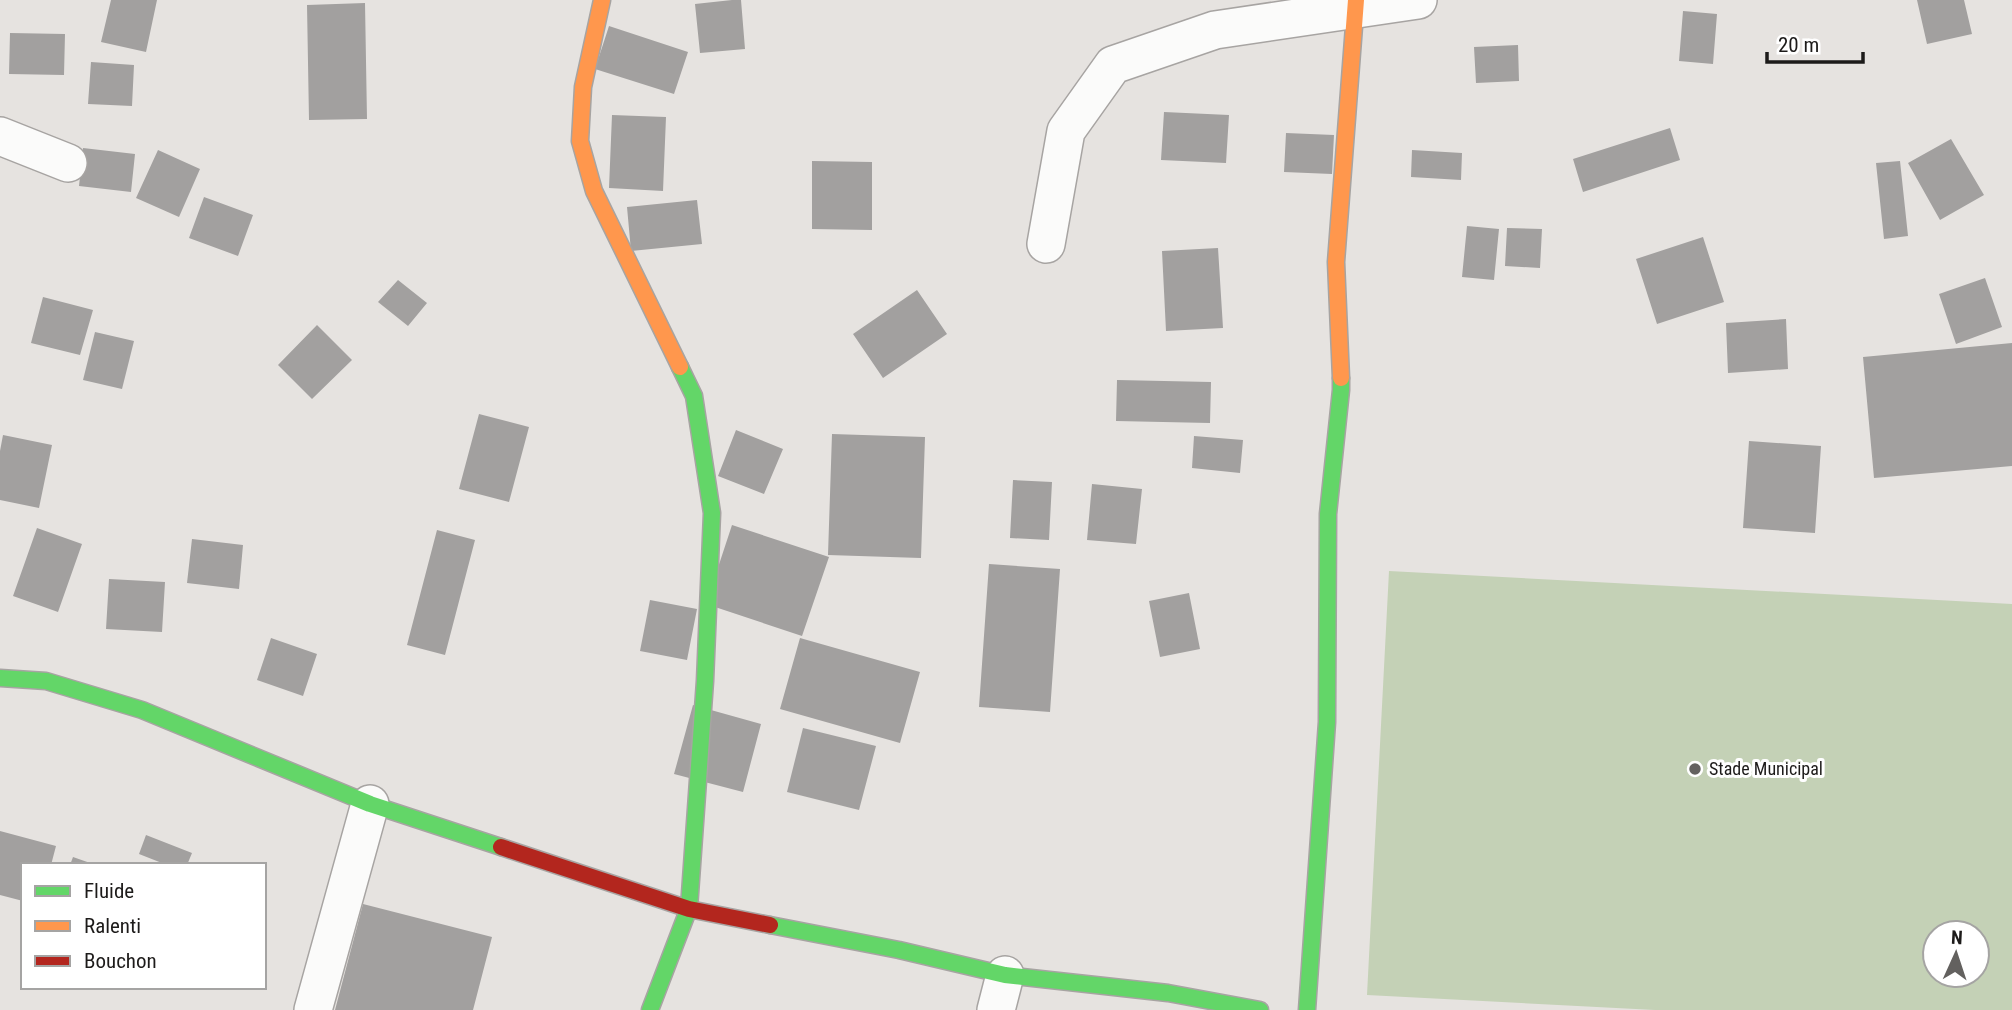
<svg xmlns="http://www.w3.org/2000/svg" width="2012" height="1010" font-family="'Roboto Condensed',sans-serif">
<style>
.green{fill:#c4d1b6;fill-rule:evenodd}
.building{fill:#a2a09f}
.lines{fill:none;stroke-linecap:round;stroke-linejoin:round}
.street-casing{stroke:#a7a4a2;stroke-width:40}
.fast-casing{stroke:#a7a4a2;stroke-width:19}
.slow-casing{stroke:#a7a4a2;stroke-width:19}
.jam-casing{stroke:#a7a4a2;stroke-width:19}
.street{stroke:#fbfbfa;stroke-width:37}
.fast{stroke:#63d668;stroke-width:16}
.slow{stroke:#ff974d;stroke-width:16}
.jam{stroke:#b3261e;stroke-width:16}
.poi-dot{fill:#63615f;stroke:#fff;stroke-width:2.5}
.labels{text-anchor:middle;stroke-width:6;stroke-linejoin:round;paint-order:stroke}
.poi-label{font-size:18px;fill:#1d1b1a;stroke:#fff;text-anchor:start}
</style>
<rect width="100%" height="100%" fill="#e6e3e0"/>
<path class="green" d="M1389,571L2012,604V1010H1655L1367,995ZM1935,933H1977V975H1935Z"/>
<path class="building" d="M111,0H157L146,52L101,42Z
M732,0H741L745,49L700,53L695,4Z
M1917,0H1964L1972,34L1927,44Z
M365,3L367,119L309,120L307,5Z
M1683,11L1717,14L1713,64L1679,61Z
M609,26L688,52L674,94L595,69Z
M10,33L65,34L64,75L9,74Z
M1518,45L1519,81L1476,83L1474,47Z
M91,62L134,65L132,106L88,104Z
M1164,112L1229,115L1226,163L1161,160Z
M612,115L666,117L663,191L609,188Z
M1670,128L1680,160L1583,192L1573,159Z
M1286,133L1334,135L1332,174L1284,172Z
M1951,139L1984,195L1940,220L1908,163Z
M83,148L135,154L131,192L79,186Z
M158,150L200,169L179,217L136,198Z
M1412,150L1462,153L1461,180L1411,177Z
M812,161L872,162V230L812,229Z
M1900,161L1908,236L1884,239L1876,163Z
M204,197L253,215L238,256L189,238Z
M697,200L702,244L631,251L627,207Z
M1467,226L1499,229L1494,280L1462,277Z
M1507,228L1542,229L1540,268L1505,266Z
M1703,237L1724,302L1657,324L1636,259Z
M1218,248L1223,328L1166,331L1162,251Z
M1985,278L2002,327L1956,344L1939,294Z
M398,280L427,303L408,326L378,302Z
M917,290L947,334L883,378L853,334Z
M43,297L93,310L80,355L31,343Z
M1786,319L1788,369L1728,373L1726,323Z
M317,325L352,360L312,399L278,365Z
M95,332L134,341L122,389L83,380Z
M2012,343V466L1874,478L1863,357Z
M1117,380L1211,382L1210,423L1116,421Z
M479,414L529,427L509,502L459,489Z
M736,430L783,449L764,494L718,476Z
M832,434L925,437L921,558L828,555Z
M3,435L52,445L39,508L0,500V451Z
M1194,436L1243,440L1240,473L1192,468Z
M1749,441L1821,446L1815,533L1743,528Z
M1013,480L1052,482L1049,540L1010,538Z
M1092,484L1142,489L1136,544L1087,540Z
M732,525L829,557L802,636L706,604Z
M37,528L82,544L58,612L13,596Z
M437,530L475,540L445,655L407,645Z
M192,539L243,545L239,589L187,583Z
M989,564L1060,569L1050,712L979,707Z
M109,579L165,582L162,632L106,629Z
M1189,593L1200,649L1160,657L1149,601Z
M650,600L697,609L687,660L640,651Z
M271,638L317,654L303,696L257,680Z
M800,638L920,672L900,743L780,709Z
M693,705L761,724L743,792L674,774Z
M803,728L876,746L859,810L787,792Z
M0,831L56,846L51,865H23V901L0,895Z
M146,835L192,853L187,865H167L139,854Z
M73,857L93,864V865H70Z
M363,904L492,937L473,1010H335Z"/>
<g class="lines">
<defs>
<path id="street" d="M0,136L68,163
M1046,244L1066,131L1113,65L1215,30L1418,0
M313,1010L370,804
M996,1010L1005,975"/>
<path id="fast" d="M0,678L46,681L142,710L370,804L501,847
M770,925L899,950L1005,975L1168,993L1260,1010
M650,1010L689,908L705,681L712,513L694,396L680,367
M1307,1010L1327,722L1328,514L1341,390V378"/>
<path id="slow" d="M602,0L583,87L580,141L594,191L680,367
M1341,378L1336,262L1356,0"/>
<path id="jam" d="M501,847L689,909L770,925"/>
</defs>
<use href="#street" class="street-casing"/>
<use href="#fast" class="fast-casing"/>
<use href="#slow" class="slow-casing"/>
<use href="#jam" class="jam-casing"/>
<use href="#street" class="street"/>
<use href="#fast" class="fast"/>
<use href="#slow" class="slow"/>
<use href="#jam" class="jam"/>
</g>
<circle class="poi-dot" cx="1695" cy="769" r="7"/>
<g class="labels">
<g class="poi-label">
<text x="1709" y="775">Stade Municipal</text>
</g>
</g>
<rect x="21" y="863" width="245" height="126" fill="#ffffff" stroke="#a5a4a3" stroke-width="2"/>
<rect x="35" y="886" width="35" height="10" fill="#63d668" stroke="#a5a4a3" stroke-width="2"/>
<text x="84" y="898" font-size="21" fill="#1d1b1a">Fluide</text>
<rect x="35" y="921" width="35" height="10" fill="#ff974d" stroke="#a5a4a3" stroke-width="2"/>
<text x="84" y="933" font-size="21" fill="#1d1b1a">Ralenti</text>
<rect x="35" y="956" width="35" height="10" fill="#b3261e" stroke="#a5a4a3" stroke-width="2"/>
<text x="84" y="968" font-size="21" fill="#1d1b1a">Bouchon</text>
<g transform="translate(1956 954) rotate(3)"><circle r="33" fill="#ffffff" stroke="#a5a4a3" stroke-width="2"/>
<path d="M0-5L12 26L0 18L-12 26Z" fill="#63615f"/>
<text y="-10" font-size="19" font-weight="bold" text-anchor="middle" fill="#1d1b1a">N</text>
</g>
<path d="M1767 52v10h96v-10" fill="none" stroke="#1d1b1a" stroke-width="3.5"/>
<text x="1778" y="52" font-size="21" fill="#1d1b1a" stroke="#ffffff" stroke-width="5" paint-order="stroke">20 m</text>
</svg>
